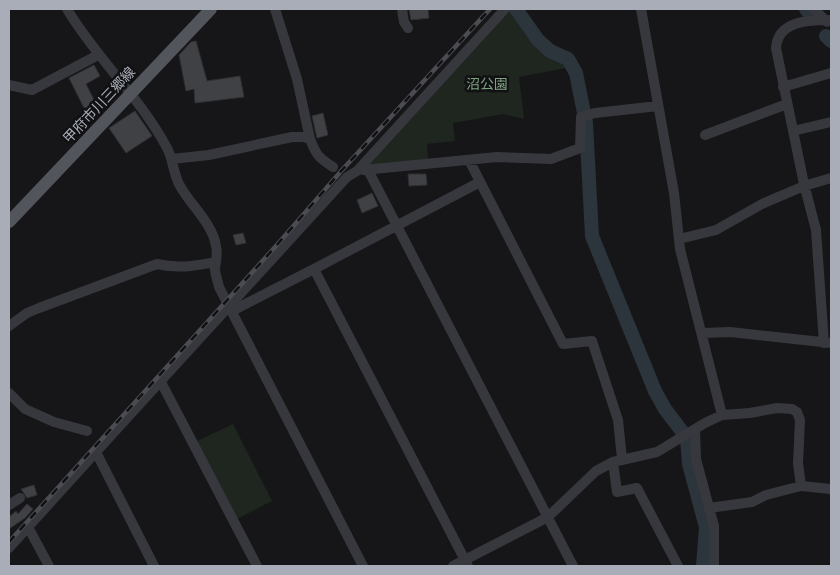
<svg xmlns="http://www.w3.org/2000/svg" width="840" height="575" font-family="Quicksand,'Noto Sans JP',sans-serif">
<style>
.green{fill:#1e261f}
.lines{fill:none;stroke-linecap:round;stroke-linejoin:round}
.river{stroke:#2c353c;stroke-width:14}
.building{fill:#404145;stroke:#303034}
.minor{stroke:#37383d;stroke-width:10}
.major{stroke:#53555c;stroke-width:12}
.rail-casing{stroke:#4a4c52;stroke-width:4.5}
.rail{stroke:#111113;stroke-width:2.5;stroke-dasharray:8;stroke-linecap:butt}
.labels{text-anchor:middle;stroke-width:5;stroke-linejoin:round;paint-order:stroke}
.park-label{font-size:14px;fill:#7fa381;stroke:#111113}
.street-label{font-size:14px;fill:#a8adb8;stroke:#111113}
</style>
<rect width="100%" height="100%" fill="#161618"/>
<path class="green" d="M511,10C517,20 523,32 531,41C541,52 559,57 566,68L519,77L524,119L503,114L453,123L455,141L427,144L428,160L369,165Z
M233,424L272,501L233,521L193,443Z"/>
<g class="lines">
<path class="river" d="M516,9L538,40L550,51L568,59L576,73L586,123L592,236L655,391L665,409L687,438L689,464L706,527L703,566
M806,9L811,15
M826,36L831,41"/>
</g>
<path class="building" d="M409,9H428L429,18L411,20Z
M196,41L207,81L240,76L244,97L195,103L194,89L186,91L179,55L191,42Z
M94,65L100,76L86,84L96,104L85,110L69,78Z
M135,111L152,136L126,153L109,128Z
M323,113L328,135L317,138L312,116Z
M408,174H426L427,185L409,186Z
M372,193L378,206L362,213L357,200Z
M243,233L246,243L236,245L233,235Z
M34,485L37,495L27,498L21,489Z
M27,504L33,509L25,518L9,529V517L16,511L18,514Z"/>
<g class="lines">
<path class="minor" d="M67,9C96,58 140,97 167,148C173,159 173,172 179,184C189,204 212,222 216,246C218,253 216,261 215,268C215,275 218,281 219,287L363,566
M275,9L297,79L310,139
M402,9L404,22L408,28
M641,9L674,193L680,249L722,415
M814,9L827,22
M9,85L32,90L98,55
M783,87L831,73
M793,131L831,122
M705,135L787,104
M172,159L209,155L292,137H303L310,139C316,155 319,158 333,167
M469,160L563,344L592,341L618,420L622,459
M363,170L497,157L551,159L580,148L581,117L595,113L658,106
M368,170L573,566
M679,239L716,230L762,204L804,186L831,178
M314,269L468,566
M232,311L314,269L480,182
M9,326L27,313L39,308L157,264C179,269 194,266 216,262
M702,333L730,332L831,343
M824,343L816,230L804,184L776,48C778,20 810,20 831,20
M161,382L257,566
M9,393L25,409L54,422L87,431
M695,430L696,459L714,526V566
M613,462L617,492L637,488L678,566
M9,505L20,498
M709,508L752,502L766,495L801,486L831,489
M28,527L49,566
M9,548L96,452
M154,566L96,452L347,177L357,171L505,9
M453,566L548,517L596,471L613,462L657,452L705,423L722,415L750,413L777,408L792,409L797,412L800,420L798,463L801,486"/>
<path class="major" d="M9,222L211,9"/>
<defs>
<path id="rail" d="M9,542L276,246L343,169L490,9"/>
</defs>
<use href="#rail" class="rail-casing"/>
<use href="#rail" class="rail"/>
</g>
<g class="labels">
<g class="park-label">
<text x="487" y="89">沼公園</text>
</g>
<g class="street-label">
<text transform="translate(99 105) rotate(-47)" y="5">甲府市川三郷線</text>
</g>
</g>
<rect width="840" height="575" fill="none" stroke="#a8adb8" stroke-width="20"/>
</svg>
